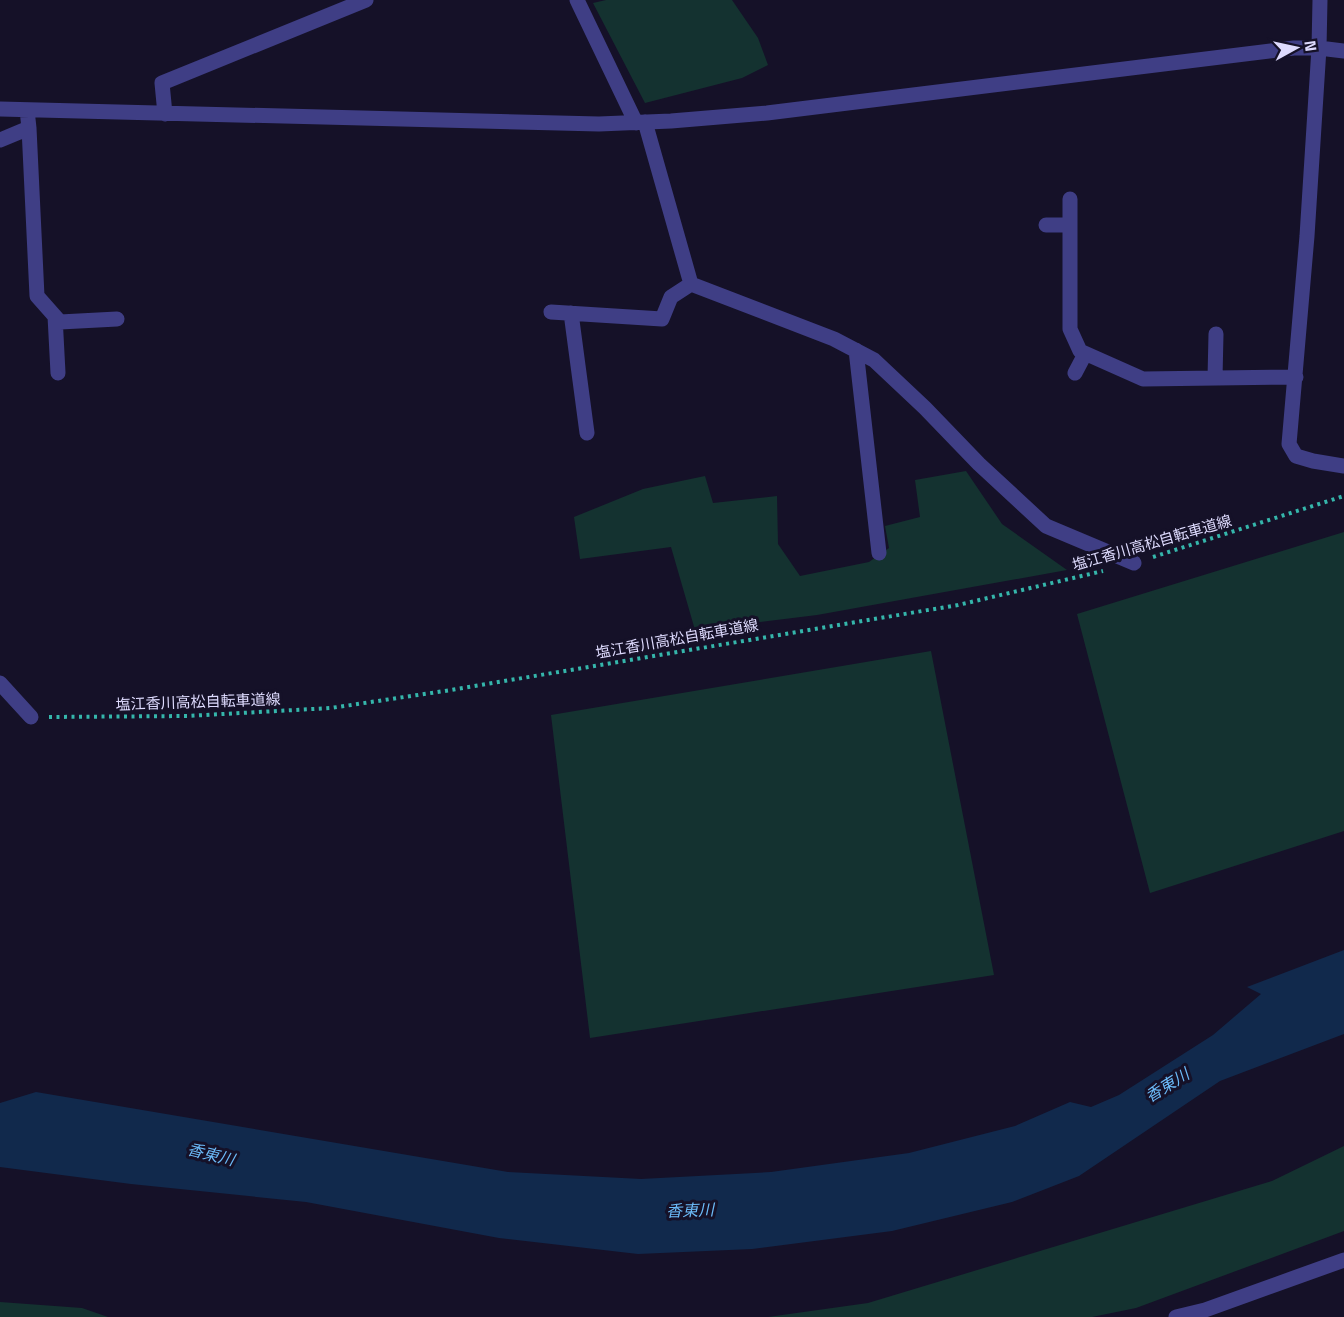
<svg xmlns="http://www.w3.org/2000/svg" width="1344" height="1317" font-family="'Titillium Web','Noto Sans JP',sans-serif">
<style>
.green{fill:#143230}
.water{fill:#11294c}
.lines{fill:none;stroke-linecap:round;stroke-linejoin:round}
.path{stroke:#35b6ab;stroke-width:4;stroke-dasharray:3 4.5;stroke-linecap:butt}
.minor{stroke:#3f3e85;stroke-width:15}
.labels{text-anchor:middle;stroke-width:6;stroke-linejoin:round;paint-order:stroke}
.street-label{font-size:15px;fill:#dddafd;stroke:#151128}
.water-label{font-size:16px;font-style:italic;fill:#6cbbf9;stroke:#151128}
</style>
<rect width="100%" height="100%" fill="#151128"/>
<path class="green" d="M606,0H732L758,38L768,65L742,78L645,103L593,3Z
M966,471L1002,524L1067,570L817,615L695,630L671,547L580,559L574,517L643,489L705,476L713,503L777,496L778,544L800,576L869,562L889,548L885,526L920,517L915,480Z
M1344,532V831L1150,893L1077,614Z
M931,651L994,975L590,1038L551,715Z
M1344,1146V1231L1136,1308L1092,1317H768L868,1303L1272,1181Z
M0,1302L82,1308L108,1317H0Z"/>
<path class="water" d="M1344,950V1034L1220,1081L1079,1176L1012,1202L892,1231L752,1249L638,1254L499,1238L306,1202L131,1184L0,1167V1103L36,1092L508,1172L641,1179L771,1172L909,1153L1015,1126L1070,1102L1091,1107L1119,1095L1213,1035L1261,994L1247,987Z"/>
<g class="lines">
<path class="path" d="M1153,557L1344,496
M49,717L187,716L331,708L451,690L958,605L1103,571"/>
<path class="minor" d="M577,0L636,123
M1320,0L1319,48L1307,236L1289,444L1296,456L1313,461L1344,466
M0,109L599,124L671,121L767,113L1294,48H1319L1344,51
M27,110L29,128L37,296L60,322L117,319
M165,114L162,83L366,0
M645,122L691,284L834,339L874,360L925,408L979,464L1046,526L1134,563
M0,140L29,128
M1070,199V329L1080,351L1143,379L1296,377
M1046,225H1070
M551,312L662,319L671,297L691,284
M571,313L587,433
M55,316L58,373
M856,350L879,553
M1075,373L1085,354
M1215,378L1216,334
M0,683L31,717
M1176,1317L1205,1310L1344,1260"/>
</g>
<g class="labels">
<g class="street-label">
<text transform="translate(1152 543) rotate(-16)" y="5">塩江香川高松自転車道線</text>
<text transform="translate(677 639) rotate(-10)" y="5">塩江香川高松自転車道線</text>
<text transform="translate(198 702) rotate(-2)" y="5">塩江香川高松自転車道線</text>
</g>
<g class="water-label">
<text transform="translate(1167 1085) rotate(-32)" y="6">香東川</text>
<text transform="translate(211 1154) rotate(14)" y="6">香東川</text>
<text transform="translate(690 1210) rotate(-2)" y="6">香東川</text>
</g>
</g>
<g transform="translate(1296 48) rotate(82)" stroke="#151128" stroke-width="4.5" paint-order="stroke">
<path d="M0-4.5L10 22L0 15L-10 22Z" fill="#dddafd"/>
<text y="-9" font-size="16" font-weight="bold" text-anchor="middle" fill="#dddafd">N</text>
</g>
</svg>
